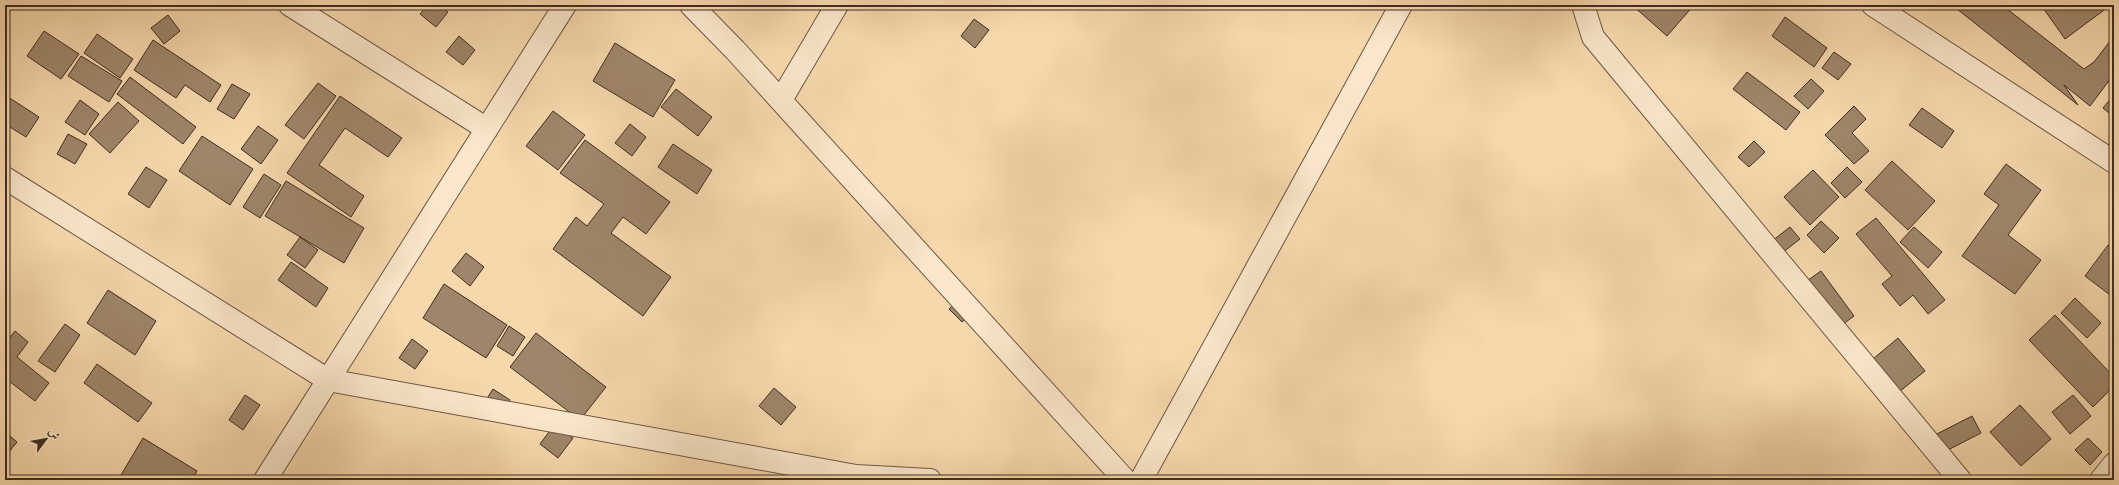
<svg xmlns="http://www.w3.org/2000/svg" width="2119" height="485" font-family="'EB Garamond',Amiri,serif">
<style>
.building{fill:#9f866a;stroke:#402d21}
.lines{fill:none;stroke-linecap:round;stroke-linejoin:round}
.minor-casing{stroke:#6e5844;stroke-width:24}
.minor{stroke:#fae6ca;stroke-width:22}
</style>
<rect width="100%" height="100%" fill="#f7d8ad"/>
<filter id="stains"><feTurbulence type="fractalNoise" baseFrequency=".005" numOctaves="4"/><feColorMatrix values="0 0 0 0 .2 0 0 0 0 .09 0 0 0 0 .02 0 0 0 .5 -.17"/></filter>
<radialGradient id="worn" r=".72"><stop offset=".6" stop-color="#630" stop-opacity="0"/><stop offset="1" stop-color="#630" stop-opacity=".3"/></radialGradient>
<path class="building" d="M428,5H439L448,12L436,27L420,14Z
M1632,5H1694L1667,36Z
M1952,5H2002L2084,69L2094,62L2114,36V74L2090,106L2064,85L2078,105Z
M2041,5H2111L2065,39Z
M168,15L180,31L164,44L151,28Z
M1785,17L1827,48L1814,67L1772,36Z
M974,19L989,30L975,48L961,36Z
M44,31L79,54L61,79L27,56Z
M97,34L133,59L120,78L84,53Z
M459,36L475,50L463,65L446,52Z
M153,40L221,85L210,102L185,85L176,98L134,70Z
M615,43L675,80L653,117L593,81Z
M1834,52L1851,64L1838,80L1822,68Z
M81,56L122,81L109,102L68,76Z
M1747,72L1800,112L1786,130L1733,89Z
M130,77L196,127L183,144L117,94Z
M1811,79L1824,91L1808,109L1794,96Z
M318,83L336,96L304,139L285,125Z
M232,84L250,94L234,119L217,109Z
M676,89L712,117L698,136L661,107Z
M5,95L39,117L26,137L5,124Z
M2114,95V117L2103,108Z
M340,96L402,138L388,157L345,128L319,165L364,196L351,217L287,173Z
M80,100L99,114L85,135L65,122Z
M118,102L139,121L110,153L89,134Z
M1854,106L1866,119L1852,133L1869,151L1854,164L1825,135Z
M1922,108L1954,131L1942,148L1909,125Z
M553,111L585,135L558,170L526,146Z
M630,124L646,137L632,156L615,143Z
M258,126L278,140L261,164L241,149Z
M68,134L87,144L75,164L57,154Z
M202,136L253,169L230,205L179,171Z
M585,140L670,202L646,234L623,217L611,233L671,277L643,316L553,249L576,217L587,226L604,204L560,173Z
M1754,141L1765,152L1749,167L1738,157Z
M673,144L712,170L697,194L658,167Z
M1892,161L1935,201L1908,230L1865,190Z
M2006,164L2041,190L2008,235L2041,260L2015,294L1962,256L1999,205L1984,194Z
M146,167L167,180L149,208L128,194Z
M1847,167L1862,182L1845,198L1831,183Z
M1813,170L1839,197L1810,225L1784,197Z
M264,174L281,185L260,218L243,207Z
M286,181L364,228L344,263L265,216Z
M1876,218L1945,300L1928,314L1913,295L1900,306L1882,284L1892,276L1856,234Z
M1821,221L1839,238L1824,253L1807,235Z
M1790,227L1800,239L1782,253L1772,241Z
M1914,227L1942,252L1928,268L1900,242Z
M300,237L318,250L305,268L287,255Z
M2108,245L2114,250V298L2085,276Z
M466,253L484,267L470,286L452,271Z
M291,262L328,288L316,307L278,280Z
M1821,271L1854,316L1838,328L1804,283Z
M444,284L507,325L486,358L423,318Z
M108,290L156,321L135,355L87,323Z
M965,294L978,308L962,322L949,309Z
M2075,298L2101,323L2087,338L2061,313Z
M2055,315L2114,377V386L2093,407L2029,340Z
M65,324L80,335L55,372L38,361Z
M509,326L525,337L513,356L497,346Z
M15,331L28,342L17,357L49,383L35,401L5,378V344Z
M536,333L606,387L580,420L510,367Z
M1898,338L1925,371L1894,396L1867,364Z
M412,339L428,351L415,369L399,358Z
M97,364L152,403L138,422L84,383Z
M774,388L796,407L781,425L759,406Z
M493,389L510,400L498,418L482,406Z
M245,395L260,405L243,430L229,420Z
M2073,395L2091,416L2070,434L2052,412Z
M2020,405L2051,439L2021,466L1990,432Z
M1972,416L1981,433L1942,453L1933,436Z
M555,424L573,438L558,458L540,444Z
M5,432L17,442L5,457Z
M143,438L197,471L192,480H118Z
M2088,438L2102,452L2090,465L2075,450Z"/>
<g class="lines">
<defs>
<path id="minor" d="M290,5L487,129
M691,5L735,50L1125,480
M1583,5L1593,37L1960,480
M1873,5L2114,162
M781,100L837,5
M5,178L328,380L856,476L930,480
M265,480L565,5
M1141,480L1401,5
M2101,480L2114,464"/>
</defs>
<use href="#minor" class="minor-casing"/>
<use href="#minor" class="minor"/>
</g>
<rect width="2119" height="485" fill="none" stroke="#f7d8ad" stroke-width="20"/>
<rect x="6" y="6" width="2107" height="473" fill="none" stroke="#402d21" stroke-width="2"/>
<rect x="10" y="10" width="2099" height="465" fill="none" stroke="#402d21"/>
<g transform="translate(46 439) rotate(58)" stroke="#fae6ca" stroke-width="3" paint-order="stroke">
<path d="M0-3L7 15L0 10L-7 15Z" fill="#402d21"/>
<text y="-6" font-size="11" font-weight="bold" text-anchor="middle" fill="#402d21">ش</text>
</g>
<rect width="100%" height="100%" filter="url(#stains)"/>
<rect width="100%" height="100%" fill="url(#worn)"/>
</svg>
